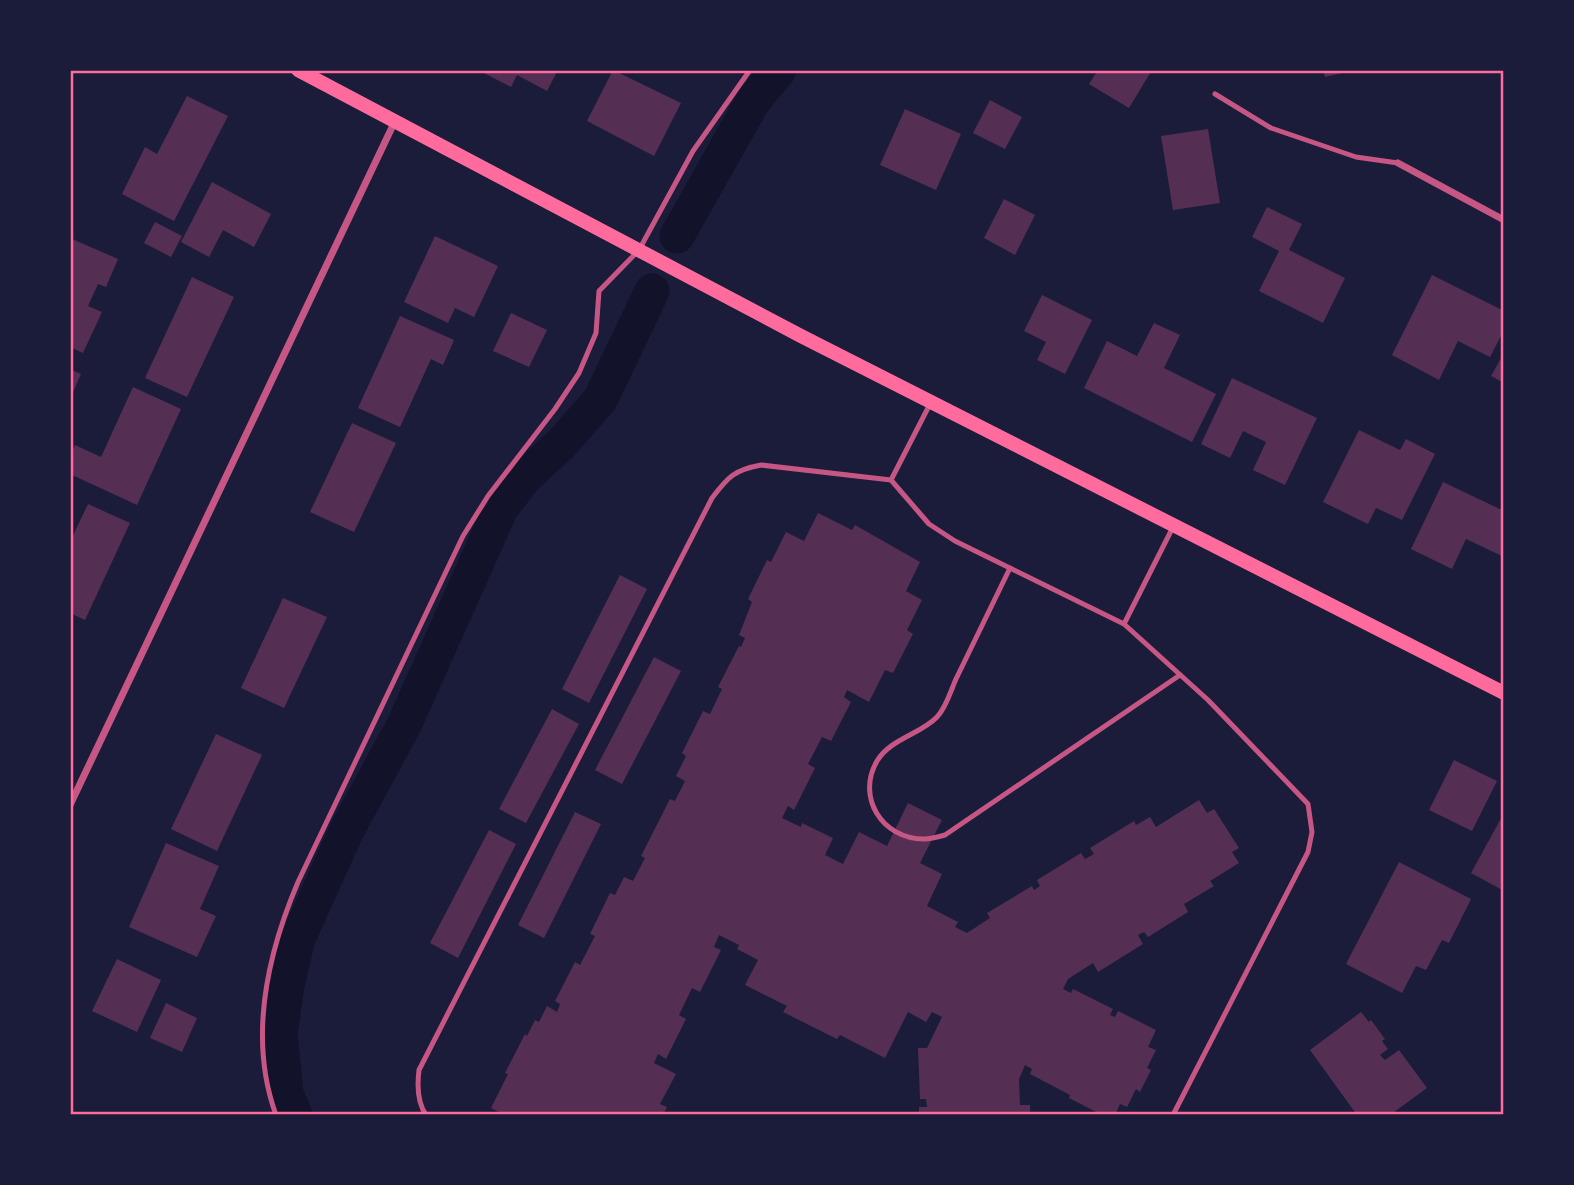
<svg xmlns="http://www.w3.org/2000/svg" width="1574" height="1185" viewBox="0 0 1574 1185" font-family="'Source Sans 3',sans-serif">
<rect width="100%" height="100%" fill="#1b1b3a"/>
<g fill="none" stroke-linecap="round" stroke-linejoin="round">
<g stroke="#12122b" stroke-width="35">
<path d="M 677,236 L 753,101 L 779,70"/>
<path d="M 295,1115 L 286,1094 L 280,1034 L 287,985 L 298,938 L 347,830 L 404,725 L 501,508 L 526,476 L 562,443 L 600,400 L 652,291"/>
</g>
</g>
<g fill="#542f53">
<path d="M 478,70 L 558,70 L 547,91 L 517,75 L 511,87 Z"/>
<path d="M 613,70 L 681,103 L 654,156 L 587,121 Z"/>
<path d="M 1098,70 L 1152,70 L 1129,108 L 1089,84 Z"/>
<path d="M 1323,70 L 1351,70 L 1351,71 L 1325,77 Z"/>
<path d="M 187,96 L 228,116 L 174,221 L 122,194 L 145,147 L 157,154 Z"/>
<path d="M 990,100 L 1022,117 L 1005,149 L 973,133 Z"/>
<path d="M 905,109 L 961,134 L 936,190 L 880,165 Z"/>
<path d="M 1208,129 L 1220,203 L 1173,210 L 1161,136 Z"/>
<path d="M 212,182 L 271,214 L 254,247 L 223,230 L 209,257 L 181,242 Z"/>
<path d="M 1004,199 L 1035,215 L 1015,255 L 984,238 Z"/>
<path d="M 1267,207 L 1302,224 L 1289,250 L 1345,278 L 1323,323 L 1259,291 L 1279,251 L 1252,237 Z"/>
<path d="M 155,222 L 182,236 L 171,257 L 144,243 Z"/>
<path d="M 435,236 L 498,266 L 474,317 L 455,308 L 448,323 L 404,302 Z"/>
<path d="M 70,238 L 118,259 L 106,287 L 98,284 L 88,306 L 102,312 L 83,353 L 70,347 Z"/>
<path d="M 1432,275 L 1504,311 L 1504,330 L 1490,357 L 1458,341 L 1439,380 L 1392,355 Z"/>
<path d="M 192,277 L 234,297 L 187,397 L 145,378 Z"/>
<path d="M 1042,295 L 1092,320 L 1065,374 L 1037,360 L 1046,342 L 1024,331 Z"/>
<path d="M 511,313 L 547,330 L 529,367 L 493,351 Z"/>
<path d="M 400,316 L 454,340 L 443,365 L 431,359 L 400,427 L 358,408 Z"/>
<path d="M 1154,323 L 1180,335 L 1164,368 L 1216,394 L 1192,442 L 1084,388 L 1107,341 L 1137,356 Z"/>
<path d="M 1504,353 L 1504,383 L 1491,376 Z"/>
<path d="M 70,369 L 81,374 L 70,399 Z"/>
<path d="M 1232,378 L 1317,418 L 1285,485 L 1253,470 L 1266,442 L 1243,431 L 1230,458 L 1201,444 Z"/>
<path d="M 133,387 L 181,409 L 137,505 L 70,474 L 70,456 L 75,445 L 101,457 Z"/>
<path d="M 352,423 L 396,443 L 354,532 L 310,512 Z"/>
<path d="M 1359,430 L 1400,450 L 1406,439 L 1435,454 L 1402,520 L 1376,508 L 1368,524 L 1323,502 Z"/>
<path d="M 1443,482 L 1504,511 L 1504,557 L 1466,539 L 1452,569 L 1411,549 Z"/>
<path d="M 88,504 L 130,523 L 85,620 L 70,613 L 70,542 Z"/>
<path d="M 818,513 L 852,530 L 855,525 L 920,562 L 906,591 L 922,600 L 907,630 L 913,634 L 893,673 L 885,670 L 869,702 L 847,690 L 844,697 L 851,702 L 831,741 L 822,737 L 808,764 L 815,768 L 794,810 L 788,806 L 782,818 L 801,827 L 802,823 L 833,838 L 825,855 L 843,864 L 859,832 L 887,846 L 908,803 L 942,820 L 920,863 L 942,874 L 927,906 L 958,922 L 955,927 L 967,933 L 990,918 L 987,913 L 1032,886 L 1034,890 L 1040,886 L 1037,880 L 1081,853 L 1085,859 L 1094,854 L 1090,848 L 1134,821 L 1136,825 L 1150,817 L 1156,827 L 1199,800 L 1207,813 L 1214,809 L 1239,848 L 1232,852 L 1239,863 L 1210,881 L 1214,886 L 1184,904 L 1188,912 L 1148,937 L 1144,932 L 1138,935 L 1143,944 L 1098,972 L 1093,963 L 1068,979 L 1063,989 L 1071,993 L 1073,989 L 1113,1009 L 1110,1015 L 1115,1017 L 1118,1011 L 1156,1030 L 1148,1047 L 1156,1050 L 1147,1068 L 1151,1070 L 1140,1092 L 1136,1089 L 1127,1107 L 1120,1104 L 1115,1115 L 1102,1115 L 1069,1098 L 1070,1095 L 1030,1074 L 1032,1069 L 1025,1065 L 1019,1079 L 1020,1105 L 1030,1105 L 1030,1115 L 919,1115 L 919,1107 L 927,1107 L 926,1099 L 920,1099 L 918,1048 L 927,1048 L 942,1017 L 932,1012 L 926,1022 L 908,1012 L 885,1058 L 840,1035 L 837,1039 L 783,1012 L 787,1006 L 745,985 L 758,960 L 737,949 L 739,945 L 719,935 L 714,947 L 721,950 L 700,992 L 692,988 L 679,1015 L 686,1019 L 666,1059 L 658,1054 L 654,1063 L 676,1074 L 660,1104 L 667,1107 L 663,1115 L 505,1115 L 491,1108 L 508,1074 L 505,1073 L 525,1034 L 527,1036 L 535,1020 L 539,1022 L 547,1006 L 557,1012 L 560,1004 L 555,1001 L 575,962 L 580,965 L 595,936 L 590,934 L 610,893 L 615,895 L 624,877 L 633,881 L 645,858 L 641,856 L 670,799 L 675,801 L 685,781 L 676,776 L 686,756 L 682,753 L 703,711 L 710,714 L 722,689 L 718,687 L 739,646 L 741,647 L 745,638 L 739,635 L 752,602 L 748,599 L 767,560 L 771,562 L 786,532 L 804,541 Z"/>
<path d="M 620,575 L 647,589 L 589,703 L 562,689 Z"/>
<path d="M 283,598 L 327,617 L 284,708 L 241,688 Z"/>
<path d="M 654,657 L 681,671 L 622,784 L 595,770 Z"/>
<path d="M 552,709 L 579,724 L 526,823 L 499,809 Z"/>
<path d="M 216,734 L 262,755 L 217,851 L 171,829 Z"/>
<path d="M 1454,760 L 1497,781 L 1472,831 L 1429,810 Z"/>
<path d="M 575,812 L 601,824 L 544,938 L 518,925 Z"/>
<path d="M 1504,813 L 1504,891 L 1471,873 Z"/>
<path d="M 489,830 L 516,844 L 458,958 L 430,943 Z"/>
<path d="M 166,843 L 219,866 L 200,909 L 216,916 L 197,957 L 129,927 Z"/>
<path d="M 1399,862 L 1471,899 L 1449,943 L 1442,940 L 1426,970 L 1416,966 L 1402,993 L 1346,964 Z"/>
<path d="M 117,959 L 161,980 L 137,1032 L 92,1011 Z"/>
<path d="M 166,1003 L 197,1018 L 182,1052 L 150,1038 Z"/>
<path d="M 1361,1012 L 1369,1022 L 1371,1020 L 1385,1039 L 1382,1041 L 1388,1049 L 1380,1055 L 1385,1060 L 1399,1050 L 1427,1088 L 1390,1115 L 1357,1115 L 1310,1050 Z"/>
</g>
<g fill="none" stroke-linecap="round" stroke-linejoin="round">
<g stroke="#c65784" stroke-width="5">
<path d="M 1215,94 L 1271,128 L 1356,157 L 1398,163"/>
<path d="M 891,480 L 930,404"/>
<path d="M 1010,568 C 992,605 974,642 956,679 C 951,690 946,708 937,717 C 921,734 890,739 877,761 C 856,797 882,839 924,839 C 930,839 938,837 945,835 L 1180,675"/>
<path d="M 1124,624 L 1173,527"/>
<path d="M 276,1115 C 248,1038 267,955 298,882 L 463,536 L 488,496 L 555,409 L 579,373 L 596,333 L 599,291 L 639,250 L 693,151 L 750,70"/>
<path d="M 426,1115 C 417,1102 417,1086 419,1070 L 712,498 C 728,477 734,470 761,465 L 891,480 L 929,524 L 955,541 L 1124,624 L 1208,700 L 1308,804 L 1312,832 L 1308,852 L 1173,1115"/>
</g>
<g stroke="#c65784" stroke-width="7">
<path d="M 1398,163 L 1504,220"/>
<path d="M 70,805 L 395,121"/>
</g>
<path stroke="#ff6b9d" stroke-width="14" d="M 298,70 L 801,336 L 1504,693"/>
</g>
<rect width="1574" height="1185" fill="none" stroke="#1b1b3a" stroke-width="144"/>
<rect x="72" y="72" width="1430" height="1041" fill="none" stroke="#ff6b9d" stroke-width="2.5"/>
</svg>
